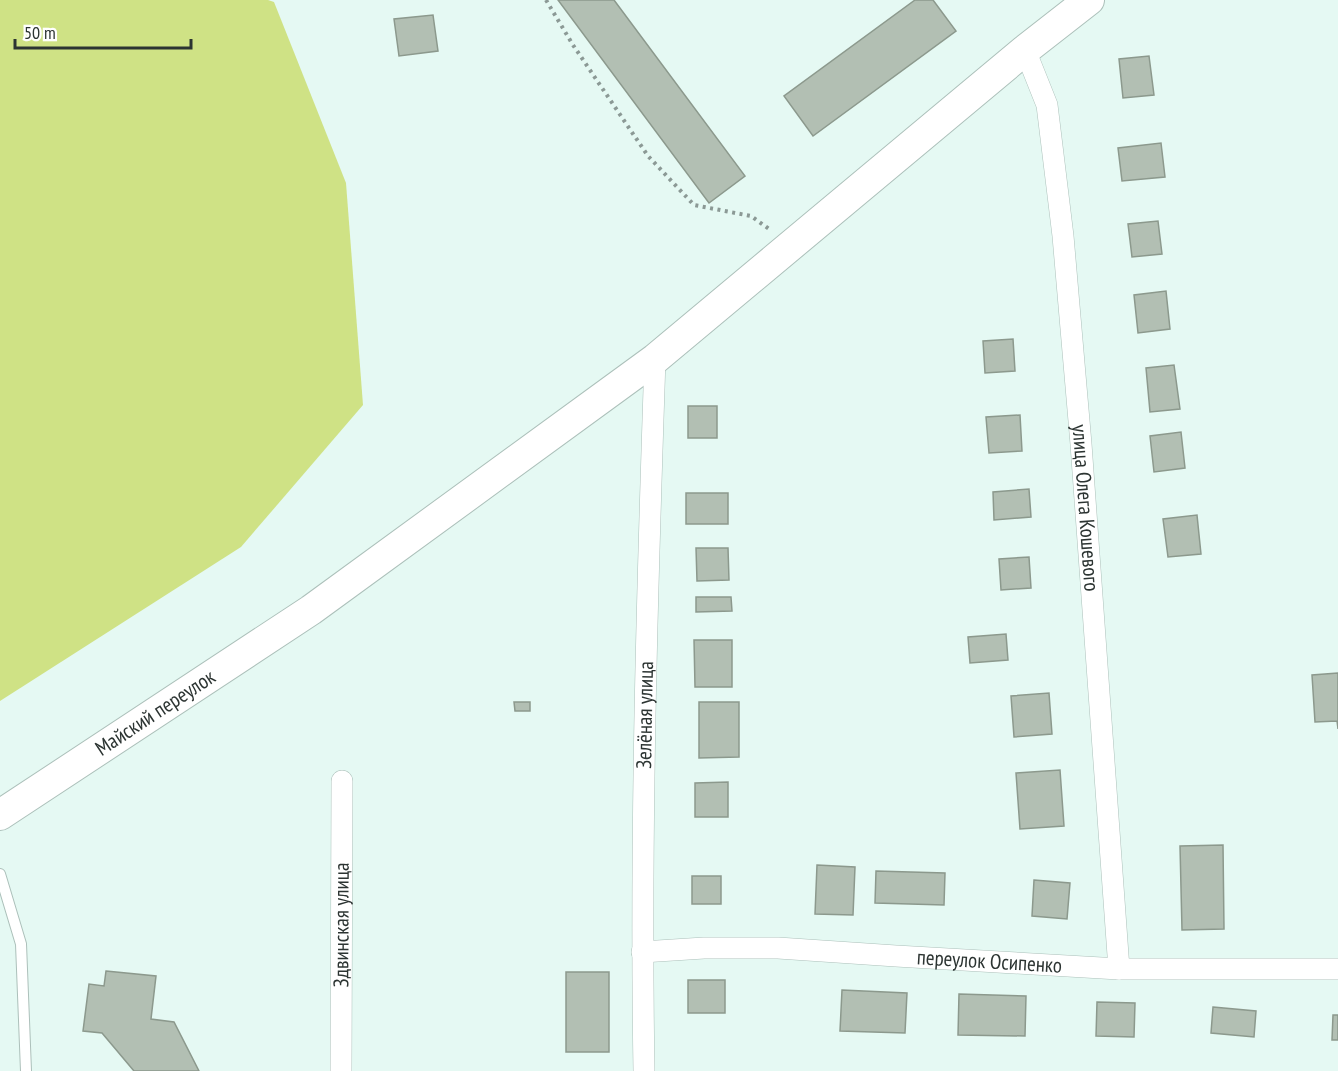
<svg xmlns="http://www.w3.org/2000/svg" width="1338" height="1071" viewBox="0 0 1338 1071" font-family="'PT Sans Narrow',sans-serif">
<rect width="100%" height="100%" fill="#e5f9f3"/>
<path fill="#cfe285" d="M 0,0 L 268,0 L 274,2 L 346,183 L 363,405 L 241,547 L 0,701 Z"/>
<g fill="#b2bfb3" stroke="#8c998d" stroke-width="1.5">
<path d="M 558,0 L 614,0 L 745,176 L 709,203 Z"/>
<path d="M 915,0 L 933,0 L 956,31 L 813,136 L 784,96 Z"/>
<path d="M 433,15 L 438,51 L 399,56 L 394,19 Z"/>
<path d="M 1149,56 L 1154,95 L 1123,98 L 1119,59 Z"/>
<path d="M 1161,143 L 1165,177 L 1122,181 L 1118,148 Z"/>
<path d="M 1158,221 L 1162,254 L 1132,257 L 1128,224 Z"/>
<path d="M 1166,291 L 1170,329 L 1138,333 L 1134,295 Z"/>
<path d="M 1013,339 L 1015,371 L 985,373 L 983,341 Z"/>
<path d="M 1174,365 L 1180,409 L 1150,412 L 1146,368 Z"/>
<rect x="688" y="406" width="29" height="32"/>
<path d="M 1020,415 L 1022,451 L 989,453 L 986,417 Z"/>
<path d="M 1181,432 L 1185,468 L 1154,472 L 1150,436 Z"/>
<path d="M 1029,489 L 1031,517 L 994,520 L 993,492 Z"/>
<rect x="686" y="493" width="42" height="31"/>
<path d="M 1197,515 L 1201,554 L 1168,557 L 1163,519 Z"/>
<path d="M 696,548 L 728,548 L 729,580 L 697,581 Z"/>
<path d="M 1029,557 L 1031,588 L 1001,590 L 999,559 Z"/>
<path d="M 696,597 L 731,597 L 732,611 L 696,612 Z"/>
<path d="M 1006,634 L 1008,660 L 970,663 L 968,637 Z"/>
<path d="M 694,640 L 732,640 L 732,687 L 695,687 Z"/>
<path d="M 1338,673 L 1338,729 L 1337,721 L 1315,722 L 1312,675 Z"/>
<path d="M 1049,693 L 1052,734 L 1014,737 L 1011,696 Z"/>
<path d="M 514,702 L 530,702 L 530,711 L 515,711 Z"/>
<path d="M 699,702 L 739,702 L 739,757 L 699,758 Z"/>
<path d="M 1060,770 L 1064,826 L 1020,829 L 1016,773 Z"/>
<path d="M 728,782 L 728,817 L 695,817 L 695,783 Z"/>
<path d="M 1223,845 L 1224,929 L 1182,930 L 1180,846 Z"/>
<path d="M 817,865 L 855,867 L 853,915 L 815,914 Z"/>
<path d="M 876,871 L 945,873 L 944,905 L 875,903 Z"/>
<rect x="692" y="876" width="29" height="28"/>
<path d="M 1034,880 L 1070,883 L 1067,919 L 1032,916 Z"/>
<path d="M 106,971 L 156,976 L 151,1019 L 174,1022 L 199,1071 L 134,1071 L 102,1033 L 83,1031 L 89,984 L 104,986 Z"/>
<rect x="566" y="972" width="43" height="80"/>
<rect x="688" y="980" width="37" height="33"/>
<path d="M 842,990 L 907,993 L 905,1033 L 840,1031 Z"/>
<path d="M 959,994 L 1026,996 L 1025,1036 L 958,1035 Z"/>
<path d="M 1097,1002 L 1135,1003 L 1134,1037 L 1096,1036 Z"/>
<path d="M 1213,1007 L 1256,1011 L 1254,1037 L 1211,1033 Z"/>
<path d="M 1333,1015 L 1338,1015 L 1338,1040 L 1332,1040 Z"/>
</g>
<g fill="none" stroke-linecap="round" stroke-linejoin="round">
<defs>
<path id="lane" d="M 0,874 L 21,944 L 26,1071"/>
<g id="street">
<path id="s1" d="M 1025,50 L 1047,105 L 1063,236 L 1081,444 L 1119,969"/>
<path id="s2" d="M 642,952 L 704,948 L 778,948 L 896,956 L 1119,969 L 1338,969"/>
<path id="s3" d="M 341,1071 L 342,781"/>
<path id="s4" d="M 644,1071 C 640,834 647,597 655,359"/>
</g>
<g id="secondary">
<path id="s5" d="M 0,815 L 311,610 L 655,359 L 1025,50 L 1089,0"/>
</g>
</defs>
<use href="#lane" stroke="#acc0ba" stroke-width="12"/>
<use href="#street" stroke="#acc0ba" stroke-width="22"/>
<use href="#secondary" stroke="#acc0ba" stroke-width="32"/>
<path stroke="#8b9995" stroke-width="4" stroke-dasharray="3 4.5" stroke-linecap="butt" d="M 546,0 L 573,45 L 648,156 L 694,205 L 751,216 L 769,229"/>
<use href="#lane" stroke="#fff" stroke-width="10"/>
<use href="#street" stroke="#fff" stroke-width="21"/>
<use href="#secondary" stroke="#fff" stroke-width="30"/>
</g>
<g text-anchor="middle" stroke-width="4.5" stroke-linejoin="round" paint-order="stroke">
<g font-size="21" fill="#2c3432" stroke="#fff">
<text dy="7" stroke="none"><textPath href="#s1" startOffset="464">улица Олега Кошевого</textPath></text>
<text dy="7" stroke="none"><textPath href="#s5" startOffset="186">Майский переулок</textPath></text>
<text dy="7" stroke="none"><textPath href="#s4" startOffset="356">Зелёная улица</textPath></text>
<text dy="7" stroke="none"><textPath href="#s3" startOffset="146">Здвинская улица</textPath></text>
<text dy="7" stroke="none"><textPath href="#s2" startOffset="348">переулок Осипенко</textPath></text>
</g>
</g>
<path d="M15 39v9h176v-9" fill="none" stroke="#2c3432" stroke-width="3"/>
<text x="24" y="39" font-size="18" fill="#2c3432" stroke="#ffffff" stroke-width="4.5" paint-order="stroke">50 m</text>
</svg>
